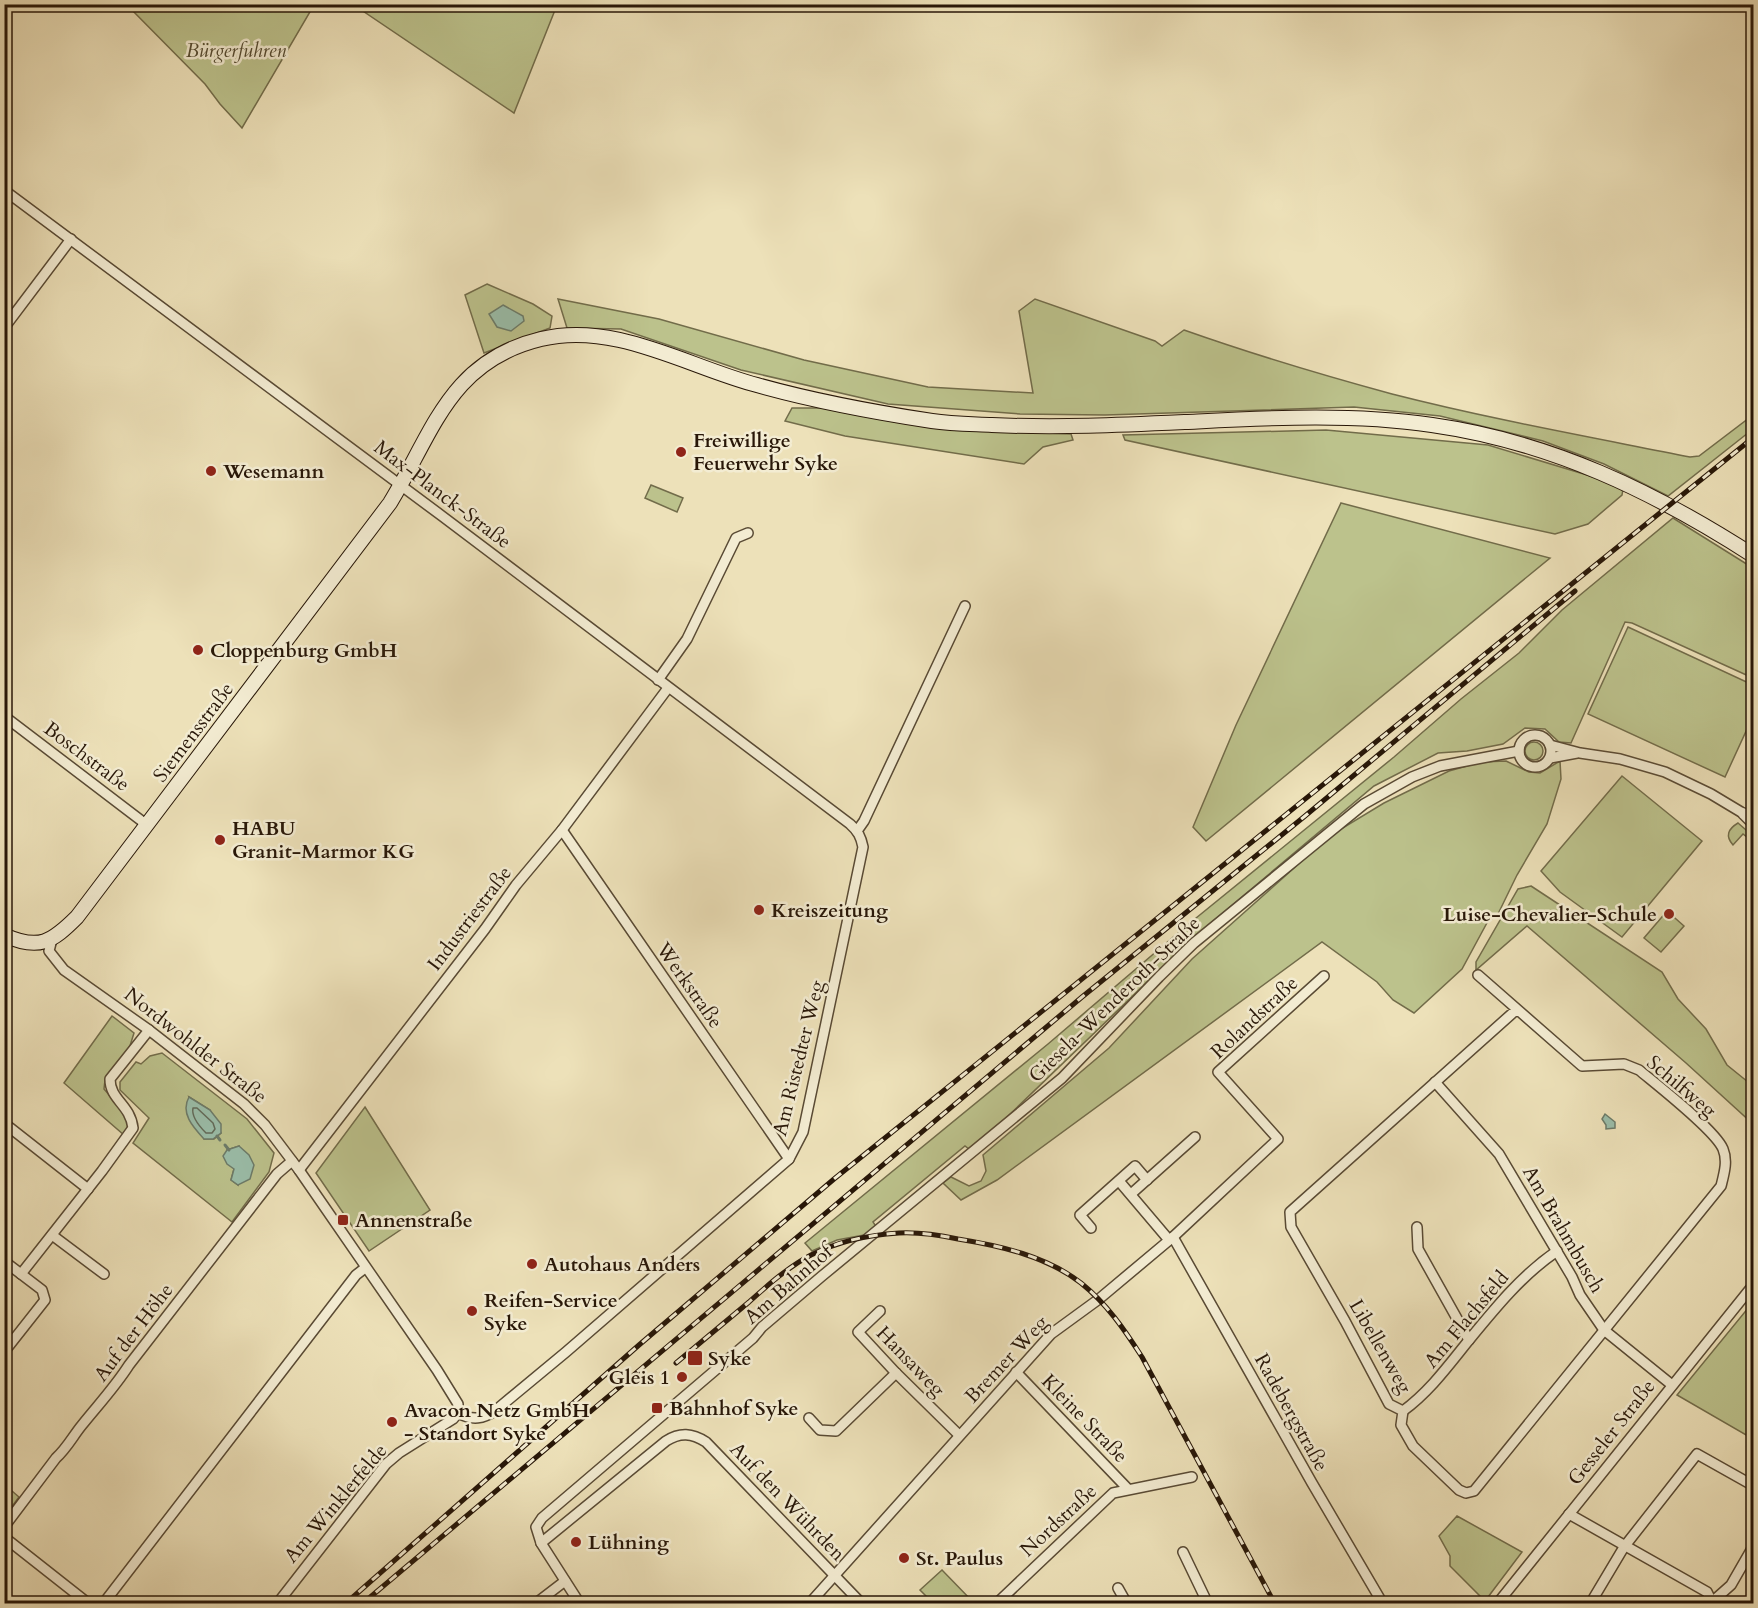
<svg xmlns="http://www.w3.org/2000/svg" width="1758" height="1608" viewBox="0 0 1758 1608" font-family="Cardo,serif">
<rect width="100%" height="100%" fill="#ede1b9"/>
<filter id="stains"><feTurbulence type="fractalNoise" baseFrequency=".00333" numOctaves="4"/><feColorMatrix values="0 0 0 0 .2 0 0 0 0 .09 0 0 0 0 .02 0 0 0 .5 -.17"/></filter>
<radialGradient id="worn" r=".72"><stop offset=".6" stop-color="#630" stop-opacity="0"/><stop offset="1" stop-color="#630" stop-opacity=".3"/></radialGradient>
<g fill="#bcc28c" stroke="#726c4a" stroke-width="1.5" fill-rule="evenodd">
<path d="M 127,5 L 314,5 L 242,128 L 220,104 L 205,84 Z"/>
<path d="M 354,5 L 557,5 L 514,113 Z"/>
<path d="M 487,284 L 533,304 L 552,316 L 550,328 L 484,353 L 465,295 Z"/>
<path d="M 558,299 L 659,319 L 804,360 L 928,387 L 1033,393 L 1019,311 L 1035,299 L 1155,341 L 1162,346 L 1184,330 C 1252,354 1322,375 1392,394 C 1490,419 1590,437 1690,457 L 1699,456 L 1753,415 L 1753,429 L 1668,496 L 1604,464 L 1543,441 L 1440,416 L 1354,407 L 1105,415 L 1020,414 L 888,404 L 741,370 L 621,329 L 567,328 Z"/>
<path d="M 792,408 L 824,408 L 943,429 L 1071,434 L 1073,440 L 1043,447 L 1024,464 L 845,436 L 785,421 Z"/>
<path d="M 1326,430 L 1488,445 L 1597,478 L 1623,489 L 1622,495 L 1588,524 L 1555,534 L 1125,440 L 1123,435 Z"/>
<path d="M 651,485 L 683,498 L 677,512 L 645,498 Z"/>
<path d="M 1341,503 L 1550,558 L 1206,841 L 1193,827 L 1236,725 Z"/>
<path d="M 1673,518 L 1753,568 L 1753,678 L 1632,623 L 1625,622 L 1571,743 L 1559,742 L 1545,729 L 1525,728 L 1503,744 L 1467,751 L 1438,753 L 1374,786 L 1193,938 L 1005,1119 L 969,1149 L 965,1146 L 873,1222 L 877,1228 L 875,1233 L 837,1240 L 812,1251 L 805,1243 L 1048,1044 L 1185,927 L 1394,757 L 1461,699 L 1519,653 L 1562,610 Z"/>
<path d="M 1628,627 L 1753,685 L 1753,716 L 1725,777 L 1588,714 Z"/>
<circle cx="1534" cy="751" r="9"/>
<path d="M 1506,761 L 1529,772 L 1540,773 L 1560,761 L 1561,779 L 1547,824 L 1517,875 L 1497,916 L 1488,921 L 1462,969 L 1414,1013 L 1393,1000 L 1377,982 L 1322,942 L 997,1180 L 961,1200 L 943,1183 L 951,1177 L 969,1186 L 981,1181 L 986,1171 L 983,1155 L 1109,1048 L 1192,959 L 1331,835 L 1384,803 L 1449,771 L 1481,762 Z"/>
<path d="M 1622,776 L 1702,841 L 1622,937 L 1560,892 L 1541,871 Z"/>
<path d="M 1738,823 L 1753,836 L 1753,842 L 1743,834 L 1733,845 C 1725,836 1728,829 1738,823 Z"/>
<path d="M 1531,886 L 1662,972 L 1678,999 L 1706,1029 L 1727,1065 L 1753,1086 L 1753,1124 L 1686,1063 L 1527,926 L 1476,970 L 1476,962 L 1518,889 Z"/>
<path d="M 1667,911 L 1684,926 L 1661,952 L 1644,938 Z"/>
<path d="M 112,1016 L 134,1033 L 129,1049 L 105,1080 L 104,1089 L 123,1111 L 129,1123 L 124,1135 L 64,1083 Z"/>
<path d="M 162,1053 L 247,1119 L 274,1153 L 269,1172 L 232,1222 L 133,1143 L 149,1118 L 120,1090 L 120,1082 L 136,1062 L 141,1064 L 150,1056 ZM 189,1097 L 210,1110 L 221,1133 L 214,1139 L 204,1139 ZM 239,1146 L 238,1185 L 231,1180 L 234,1169 L 227,1150 Z"/>
<path d="M 365,1107 L 430,1210 L 369,1251 L 316,1173 Z"/>
<path d="M 1753,1302 L 1753,1439 L 1677,1395 Z"/>
<path d="M 5,1485 L 19,1497 L 5,1516 L 4,1516 Z"/>
<path d="M 1457,1516 L 1522,1552 L 1485,1601 L 1450,1566 L 1450,1556 L 1439,1536 Z"/>
<path d="M 942,1570 L 974,1603 L 933,1603 L 920,1590 Z"/>
</g>
<g fill="#9abeaa" stroke="#6c7b69" stroke-width="1.5">
<path d="M 503,305 L 523,316 L 524,321 L 511,331 L 497,327 L 489,314 Z"/>
<path d="M 189,1097 L 210,1110 L 221,1124 L 221,1133 L 213,1139 L 204,1139 C 193,1127 180,1113 189,1097 Z"/>
<path d="M 1605,1114 L 1615,1122 L 1615,1128 L 1606,1129 L 1606,1125 L 1602,1119 Z"/>
<path d="M 239,1146 L 249,1155 L 254,1165 L 250,1179 L 238,1185 L 231,1180 L 234,1169 L 227,1164 L 223,1156 L 227,1150 Z"/>
</g>
<g fill="none" stroke-linecap="round" stroke-linejoin="round">
<path stroke="#616a59" stroke-width="1.5" d="M 193,1108 L 197,1108 L 213,1123 L 215,1129 L 212,1133 L 206,1133 C 200,1127 191,1117 193,1108 Z"/>
<g stroke="#6c7b69" stroke-width="3">
<path d="M 217,1136 L 220,1140"/>
<path d="M 225,1145 L 229,1150"/>
</g>
<defs>
<g id="street">
<path d="M 4,190 L 442,516 L 850,824 C 858,831 861,837 863,847 L 803,1132 L 789,1159 L 566,1352 L 496,1410 C 483,1419 473,1421 458,1413"/>
<path d="M 4,328 L 71,239"/>
<path d="M 658,680 L 687,639 L 736,538 L 748,533"/>
<path d="M 4,716 L 147,825"/>
<circle cx="1535" cy="751" r="16"/>
<path d="M 1550,745 L 1580,753 L 1620,759 L 1665,772 L 1711,794 L 1741,812 L 1754,817"/>
<path d="M 1550,758 L 1577,753"/>
<path d="M 1743,814 L 1754,825"/>
<path d="M 562,830 L 789,1159"/>
<path d="M 857,831 L 864,821 L 965,606"/>
<path d="M 52,939 L 49,951 L 64,970 L 149,1030 L 244,1104 L 265,1125 L 299,1170 L 437,1370 L 458,1404 L 458,1413"/>
<path d="M 1478,975 L 1582,1066 L 1624,1064 L 1639,1070 C 1657,1085 1715,1130 1723,1149 C 1728,1161 1724,1174 1721,1186 L 1474,1491 L 1466,1493 L 1459,1490 L 1413,1446 L 1401,1425 L 1403,1411 L 1389,1404 L 1345,1321 L 1291,1227 L 1290,1212 L 1516,1010"/>
<path d="M 1435,1082 L 1499,1154 L 1572,1277 L 1580,1295 L 1604,1330 L 1672,1385"/>
<path d="M 4,1123 L 88,1189"/>
<path d="M 299,1170 L 485,929 L 516,885 L 562,830 L 668,688"/>
<path d="M 1119,1181 L 1169,1240"/>
<path d="M 1131,1194 L 1195,1137"/>
<path d="M 1417,1227 L 1418,1249 L 1469,1340"/>
<path d="M 1091,1228 L 1080,1215 L 1135,1166 L 1147,1180"/>
<path d="M 52,1235 L 104,1274"/>
<path d="M 1173,1237 L 1312,1483 L 1383,1604"/>
<path d="M 4,1261 L 42,1290 L 45,1300 L 4,1352"/>
<path d="M 21,1274 L 102,1171 L 133,1128 C 130,1104 110,1100 110,1079 L 149,1030"/>
<path d="M 880,1311 L 858,1332 L 896,1373 L 959,1435"/>
<path d="M 1016,1372 L 1128,1489"/>
<path d="M 1403,1411 C 1430,1391 1448,1366 1469,1340 C 1496,1307 1522,1275 1557,1251"/>
<path d="M 809,1418 L 820,1430 L 836,1431 L 896,1373"/>
<path d="M 1569,1514 L 1707,1592 L 1713,1604"/>
<path d="M 4,1527 L 56,1458 C 67,1448 73,1436 82,1425 C 98,1405 115,1387 129,1365 L 277,1174 L 292,1161"/>
<path d="M 4,1537 L 89,1604"/>
<path d="M 541,1543 L 666,1441 C 680,1432 692,1433 706,1442 L 862,1604"/>
<path d="M 1183,1552 L 1208,1604"/>
<path d="M 1118,1588 L 1127,1604"/>
<path d="M 1713,1601 L 1731,1585 L 1754,1545"/>
<path d="M 103,1604 L 356,1275 L 365,1268"/>
<path d="M 277,1604 L 386,1464 L 399,1453 L 453,1419 L 458,1413"/>
<path d="M 535,1604 L 565,1581"/>
<path d="M 580,1604 L 541,1543 L 536,1527 L 542,1518 L 753,1338 L 762,1327 L 822,1276 L 1062,1078 L 1159,977 L 1194,943 L 1364,804 L 1412,777 L 1440,766 L 1519,751"/>
<path d="M 809,1604 L 1051,1334 L 1099,1299 L 1173,1237 L 1278,1139 L 1218,1072 L 1324,976"/>
<path d="M 996,1604 L 1113,1493 L 1192,1477"/>
<path d="M 1497,1604 L 1754,1284"/>
<path d="M 1590,1604 L 1624,1547 L 1697,1454 L 1754,1486"/>
</g>
<path id="secondary" d="M 4,935 C 39,951 52,942 77,917 L 390,503 C 433,433 449,361 541,339 C 615,321 688,367 757,385 C 814,401 873,412 932,421 C 952,424 972,424 992,425 C 1057,428 1121,425 1186,422 C 1267,418 1351,413 1432,425 C 1551,442 1653,491 1754,556"/>
</defs>
<use href="#street" stroke="#594a34" stroke-width="12"/>
<use href="#secondary" stroke="#281708" stroke-width="16"/>
<use href="#street" stroke="#f3ecd2" stroke-width="9"/>
<use href="#secondary" stroke="#f3ecd2" stroke-width="14"/>
<defs>
<g id="rail">
<path d="M 676,1363 C 700,1343 725,1322 749,1302 C 768,1285 788,1267 811,1255 C 839,1241 868,1235 899,1233 C 918,1232 939,1235 958,1239 C 1001,1246 1046,1256 1081,1283 C 1107,1304 1124,1329 1142,1357 L 1275,1604"/>
<path d="M 345,1604 L 639,1345 L 834,1179 L 1754,437"/>
<path d="M 362,1604 L 1082,997 L 1305,816 L 1575,591"/>
</g>
</defs>
<use href="#rail" stroke="#281708" stroke-width="5"/>
<use href="#rail" stroke="#f3ecd2" stroke-width="3" stroke-dasharray="9" stroke-linecap="butt"/>
</g>
<g fill="#8f2418" stroke="#f3ecd2" stroke-width="2">
<circle cx="681" cy="452" r="6"/>
<circle cx="211" cy="471" r="6"/>
<circle cx="198" cy="650" r="6"/>
<circle cx="220" cy="840" r="6"/>
<circle cx="759" cy="910" r="6"/>
<circle cx="1669" cy="914" r="6"/>
<rect x="337" y="1214" width="12" height="12" rx="3"/>
<circle cx="532" cy="1264" r="6"/>
<circle cx="472" cy="1311" r="6"/>
<rect x="687" y="1350" width="16" height="16" rx="3"/>
<circle cx="682" cy="1377" r="6"/>
<rect x="651" y="1402" width="12" height="12" rx="3"/>
<circle cx="392" cy="1422" r="6"/>
<circle cx="576" cy="1542" r="6"/>
<circle cx="904" cy="1558" r="6"/>
</g>
<g text-anchor="middle" stroke-width="5" stroke-linejoin="round" paint-order="stroke">
<g font-size="20" font-style="italic" fill="#544a30" stroke="#f3ecd2">
<text x="236" y="57">Bürgerfuhren</text>
</g>
<g font-size="20" font-weight="bold" fill="#281708" stroke="#f3ecd2" text-anchor="start">
<text x="693" y="447">Freiwillige<tspan x="693" dy="23">Feuerwehr Syke</tspan></text>
<text x="223" y="478">Wesemann</text>
<text x="210" y="657">Cloppenburg GmbH</text>
<text x="232" y="835">HABU<tspan x="232" dy="23">Granit-Marmor KG</tspan></text>
<text x="771" y="917">Kreiszeitung</text>
<text x="1657" y="921" text-anchor="end">Luise-Chevalier-Schule</text>
<text x="355" y="1227">Annenstraße</text>
<text x="544" y="1271">Autohaus Anders</text>
<text x="484" y="1307">Reifen-Service<tspan x="484" dy="23">Syke</tspan></text>
<text x="708" y="1365">Syke</text>
<text x="670" y="1384" text-anchor="end">Gleis 1</text>
<text x="669" y="1415">Bahnhof Syke</text>
<text x="404" y="1417">Avacon Netz GmbH<tspan x="404" dy="23">- Standort Syke</tspan></text>
<text x="588" y="1549">Lühning</text>
<text x="916" y="1565">St. Paulus</text>
</g>
<g font-size="20" fill="#281708" stroke="#f3ecd2">
<text transform="translate(443 494) rotate(37)" y="7">Max-Planck-Straße</text>
<text transform="translate(193 732) rotate(-53)" y="7">Siemensstraße</text>
<text transform="translate(87 756) rotate(37)" y="7">Boschstraße</text>
<text transform="translate(469 918) rotate(-53)" y="7">Industriestraße</text>
<text transform="translate(690 985) rotate(55)" y="7">Werkstraße</text>
<text transform="translate(1114 999) rotate(-44)" y="7">Giesela-Wenderoth-Straße</text>
<text transform="translate(1254 1017) rotate(-43)" y="7">Rolandstraße</text>
<text transform="translate(196 1045) rotate(38)" y="7">Nordwohlder Straße</text>
<text transform="translate(798 1058) rotate(-76)" y="7">Am Ristedter Weg</text>
<text transform="translate(1682 1086) rotate(40)" y="7">Schilfweg</text>
<text transform="translate(1564 1229) rotate(60)" y="7">Am Brahmbusch</text>
<text transform="translate(788 1284) rotate(-41)" y="7">Am Bahnhof</text>
<text transform="translate(1466 1319) rotate(-50)" y="7">Am Flachsfeld</text>
<text transform="translate(133 1332) rotate(-53)" y="7">Auf der Höhe</text>
<text transform="translate(1381 1346) rotate(60)" y="7">Libellenweg</text>
<text transform="translate(1006 1359) rotate(-47)" y="7">Bremer Weg</text>
<text transform="translate(911 1361) rotate(46)" y="7">Hansaweg</text>
<text transform="translate(1292 1412) rotate(61)" y="7">Radebergstraße</text>
<text transform="translate(1085 1418) rotate(46)" y="7">Kleine Straße</text>
<text transform="translate(1611 1432) rotate(-52)" y="7">Gesseler Straße</text>
<text transform="translate(788 1501) rotate(46)" y="7">Auf den Wührden</text>
<text transform="translate(335 1503) rotate(-50)" y="7">Am Winklerfelde</text>
<text transform="translate(1058 1520) rotate(-43)" y="7">Nordstraße</text>
</g>
</g>
<rect width="1758" height="1608" fill="none" stroke="#ede1b9" stroke-width="24"/>
<rect x="6" y="6" width="1746" height="1596" fill="none" stroke="#281708" stroke-width="3"/>
<rect x="12" y="12" width="1734" height="1584" fill="none" stroke="#281708" stroke-width="1.5"/>
<rect width="100%" height="100%" filter="url(#stains)"/>
<rect width="100%" height="100%" fill="url(#worn)"/>
</svg>
